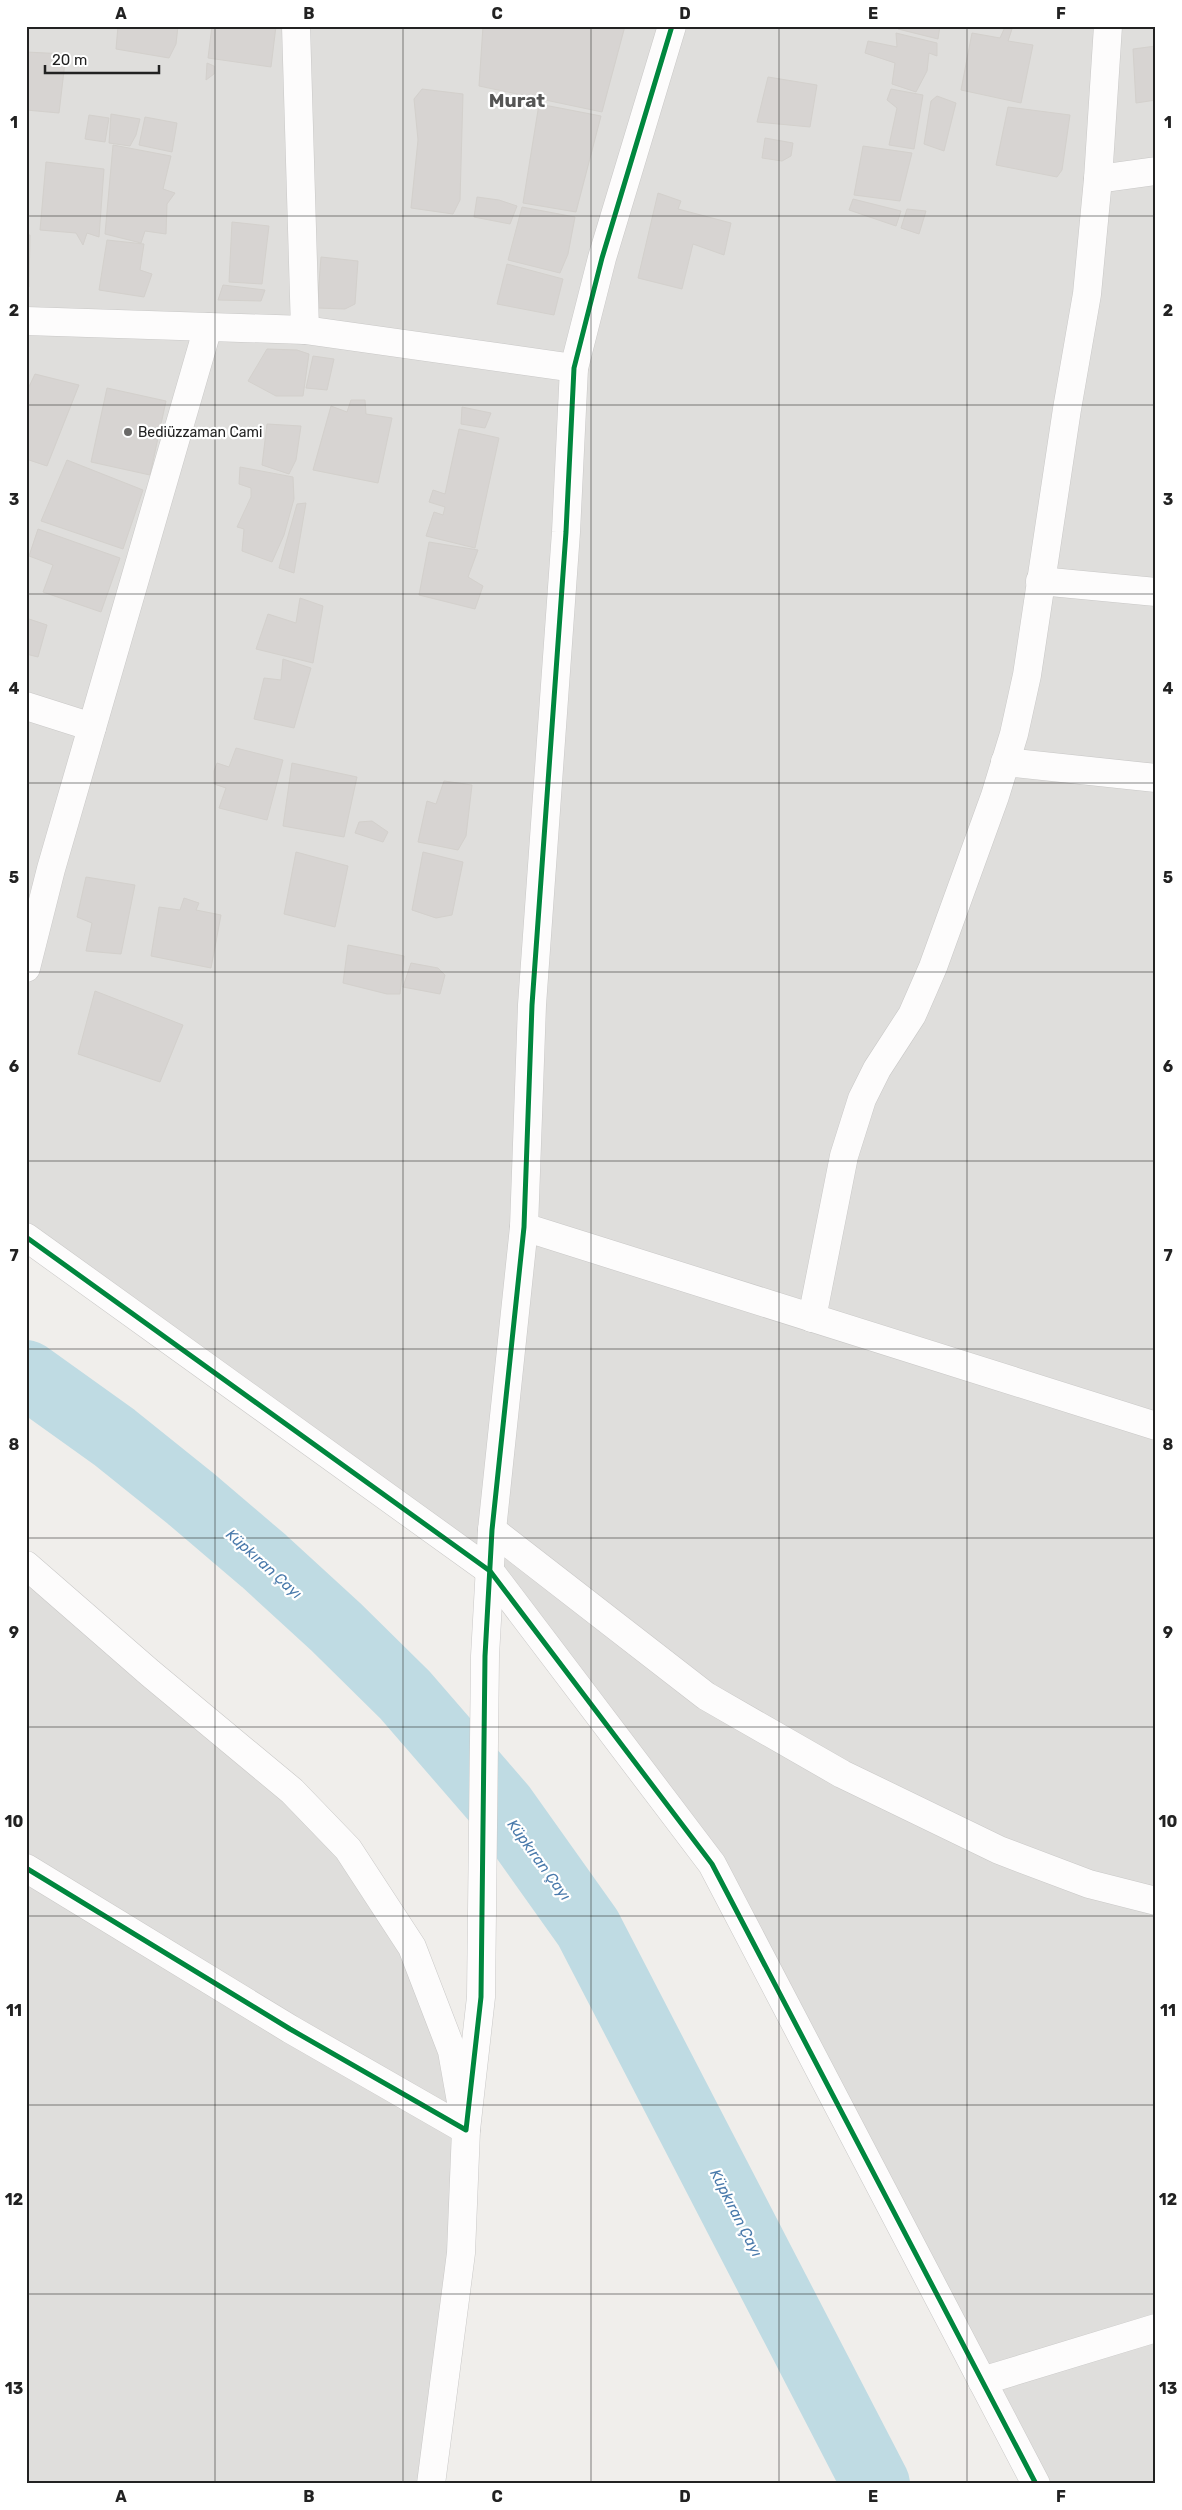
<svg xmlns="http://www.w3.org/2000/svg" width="1182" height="2510" viewBox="0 0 1182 2510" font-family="Rubik,sans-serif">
<rect width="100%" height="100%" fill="#f0eeeb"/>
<g fill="#dfdedc">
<path d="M 26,26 L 1156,26 L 1156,2484 L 1036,2484 L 712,1864 L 490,1571 L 26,1237 Z"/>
<path d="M 26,1565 L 292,1791 L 412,1947 L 466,2130 L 427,2484 L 26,2484 Z"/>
</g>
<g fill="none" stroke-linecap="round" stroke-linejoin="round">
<path stroke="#bfdbe3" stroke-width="68" d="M 26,1374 L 114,1437 L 190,1498 L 264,1561 L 336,1627 L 405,1695 L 502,1807 L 588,1928 L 876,2484"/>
</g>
<g fill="#d7d4d2" stroke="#d3d0cc">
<path d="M 118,26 L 178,26 L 176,44 L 169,58 L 116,49 Z"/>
<path d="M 212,26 L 276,26 L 271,67 L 208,58 Z"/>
<path d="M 483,26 L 625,26 L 602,112 L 479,86 Z"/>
<path d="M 898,26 L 940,26 L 938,39 L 898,29 Z"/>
<path d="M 1005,27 L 1012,29 L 1008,41 L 1033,45 L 1021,103 L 961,90 L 972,33 L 1000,38 Z"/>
<path d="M 896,33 L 937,43 L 937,56 L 929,53 L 927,71 L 916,92 L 892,84 L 895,63 L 865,53 L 868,41 L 897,47 Z"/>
<path d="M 1156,46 L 1156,100 L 1136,103 L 1133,49 Z"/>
<path d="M 26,52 L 66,54 L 59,113 L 26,110 Z"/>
<path d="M 207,63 L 214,66 L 214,74 L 206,80 Z"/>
<path d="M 768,77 L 817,85 L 810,127 L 757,122 Z"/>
<path d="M 422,89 L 463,94 L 460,200 L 453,214 L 411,208 L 418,140 L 414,99 Z"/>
<path d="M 891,89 L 923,95 L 914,149 L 889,145 L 897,108 L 887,100 Z"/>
<path d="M 937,96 L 956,103 L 944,151 L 924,144 L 931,101 Z"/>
<path d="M 539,104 L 601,116 L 576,212 L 523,203 Z"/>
<path d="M 1008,107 L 1070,115 L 1062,170 L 1057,177 L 996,165 Z"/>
<path d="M 111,114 L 140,119 L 136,135 L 130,146 L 109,143 Z"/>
<path d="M 89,115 L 109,118 L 105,142 L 85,139 Z"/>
<path d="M 145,117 L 177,123 L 172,152 L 139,145 Z"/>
<path d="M 765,138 L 793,143 L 791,156 L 782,161 L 762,158 Z"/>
<path d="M 113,145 L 171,156 L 163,189 L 175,193 L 167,204 L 166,234 L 145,231 L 141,243 L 105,234 Z"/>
<path d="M 863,146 L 912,153 L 900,201 L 854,195 Z"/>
<path d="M 46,162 L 104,169 L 99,237 L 87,233 L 83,245 L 76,233 L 40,230 Z"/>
<path d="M 658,193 L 681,201 L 678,209 L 731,223 L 724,255 L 693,244 L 682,289 L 638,278 Z"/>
<path d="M 477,197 L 499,200 L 517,206 L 510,224 L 474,217 Z"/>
<path d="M 853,199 L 901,211 L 896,226 L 849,210 Z"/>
<path d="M 522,207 L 575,217 L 568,254 L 560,273 L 508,260 Z"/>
<path d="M 907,209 L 926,211 L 919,234 L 901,228 Z"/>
<path d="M 232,222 L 269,226 L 262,284 L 229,282 Z"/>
<path d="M 26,235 L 30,235 L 29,287 L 26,287 Z"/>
<path d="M 107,240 L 144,244 L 140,270 L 152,274 L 144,297 L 99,290 Z"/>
<path d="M 321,257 L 358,261 L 355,304 L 345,309 L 317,308 Z"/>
<path d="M 507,264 L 563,279 L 554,315 L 497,304 Z"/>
<path d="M 223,285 L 265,290 L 261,301 L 218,300 Z"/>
<path d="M 267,349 L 297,350 L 309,354 L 303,396 L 276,396 L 248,381 Z"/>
<path d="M 313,356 L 334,359 L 327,390 L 306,388 Z"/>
<path d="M 35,374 L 79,385 L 47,466 L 26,459 L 26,393 Z"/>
<path d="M 107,388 L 166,401 L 150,475 L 91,462 Z"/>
<path d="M 351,400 L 365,400 L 366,414 L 392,418 L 378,483 L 313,470 L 331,406 L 347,412 Z"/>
<path d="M 462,407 L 491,413 L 485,428 L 461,424 Z"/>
<path d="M 267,424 L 301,426 L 296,460 L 289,474 L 262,465 Z"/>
<path d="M 459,429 L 499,438 L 475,548 L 426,536 L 434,512 L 443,515 L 445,507 L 429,502 L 433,490 L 445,494 Z"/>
<path d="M 67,460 L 143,490 L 123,549 L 41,521 Z"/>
<path d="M 240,467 L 293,477 L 294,499 L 284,535 L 272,562 L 242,551 L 244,529 L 237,527 L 251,497 L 251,488 L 239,484 Z"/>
<path d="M 306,503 L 294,573 L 279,568 L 297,504 Z"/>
<path d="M 38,529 L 120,558 L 101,612 L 43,592 L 53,565 L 29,556 Z"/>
<path d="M 429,542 L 478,550 L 468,577 L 483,586 L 475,609 L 419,595 Z"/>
<path d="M 300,598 L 323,606 L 313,663 L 256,649 L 268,614 L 296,623 Z"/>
<path d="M 26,618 L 47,625 L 38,657 L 26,654 Z"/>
<path d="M 283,659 L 311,668 L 294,728 L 254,719 L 264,678 L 281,680 Z"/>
<path d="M 236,748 L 283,760 L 267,820 L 219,808 L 226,788 L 214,784 L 214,771 L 217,763 L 229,767 Z"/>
<path d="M 292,763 L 357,777 L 344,837 L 283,826 Z"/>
<path d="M 444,781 L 472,785 L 466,836 L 458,850 L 418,842 L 427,801 L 436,804 Z"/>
<path d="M 372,821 L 388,832 L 383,842 L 355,833 L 359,822 Z"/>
<path d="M 296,852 L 348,866 L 335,927 L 284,914 Z"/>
<path d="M 423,852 L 463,862 L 452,915 L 436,918 L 412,910 Z"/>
<path d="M 86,877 L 135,885 L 121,954 L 86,951 L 92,923 L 77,917 Z"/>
<path d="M 184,898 L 199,903 L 196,910 L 221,915 L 211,968 L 151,956 L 159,907 L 180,910 Z"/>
<path d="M 348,945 L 404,956 L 400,994 L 387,994 L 343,983 Z"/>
<path d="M 411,963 L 438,968 L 445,975 L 440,994 L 403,987 Z"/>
<path d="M 95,991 L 183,1025 L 160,1082 L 78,1054 Z"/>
</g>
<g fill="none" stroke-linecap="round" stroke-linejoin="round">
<defs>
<g id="minor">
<path d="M 296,26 L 305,330"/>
<path d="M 1098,179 L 1156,171"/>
<path d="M 26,321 L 305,330 L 574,368"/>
<path d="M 1040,581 L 1156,592"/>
<path d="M 26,706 L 92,727"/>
<path d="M 1005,762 L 1156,778"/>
<path d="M 26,968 L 51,869 L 208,327"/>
<path d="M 524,1227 L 1156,1426"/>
<path d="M 26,1237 L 490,1571 L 712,1864 L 1036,2484"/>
<path d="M 812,1318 L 844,1156 L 862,1099 L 877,1069 L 912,1015 L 933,967 L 995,796 L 1014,734 L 1027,675 L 1067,409 L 1087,294 L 1098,179 L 1108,26"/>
<path d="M 492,1530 L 706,1696 L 842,1774 L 999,1850 L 1089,1884 L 1156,1901"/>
<path d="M 26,1565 L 150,1673 L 292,1791 L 348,1849 L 412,1947 L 452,2051 L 466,2130 L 461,2253 L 431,2484"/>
<path d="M 26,1868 L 290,2029 L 466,2130 L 481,1997 L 485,1656 L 492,1530 L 524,1227 L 532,1005 L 566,532 L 574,368 L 602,258 L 672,26"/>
<path d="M 982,2381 L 1156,2328"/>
</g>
</defs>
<use href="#minor" stroke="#c9c8c7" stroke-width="29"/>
<use href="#minor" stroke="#fdfcfc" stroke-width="28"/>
<defs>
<g id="cycleway">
<path d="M 26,1237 L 490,1571 L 712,1864 L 1036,2484"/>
<path d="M 26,1868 L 290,2029 L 466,2130 L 481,1997 L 485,1656 L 492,1530 L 524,1227 L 532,1005 L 566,532 L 574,368 L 602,258 L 672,26"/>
</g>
</defs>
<use href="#cycleway" stroke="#fff" stroke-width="8"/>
<use href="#cycleway" stroke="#00873e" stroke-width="5"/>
</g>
<path fill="none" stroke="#222" stroke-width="1" stroke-opacity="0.55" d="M 215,26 L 215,2484M 403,26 L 403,2484M 591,26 L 591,2484M 779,26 L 779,2484M 967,26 L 967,2484M 26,216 L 1156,216M 26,405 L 1156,405M 26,594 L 1156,594M 26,783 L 1156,783M 26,972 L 1156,972M 26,1161 L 1156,1161M 26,1349 L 1156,1349M 26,1538 L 1156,1538M 26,1727 L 1156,1727M 26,1916 L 1156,1916M 26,2105 L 1156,2105M 26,2294 L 1156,2294"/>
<circle fill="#6a6968" stroke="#fff" stroke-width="2" cx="128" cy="432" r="5"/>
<g text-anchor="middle" stroke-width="4.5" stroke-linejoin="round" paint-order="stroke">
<g font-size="14" fill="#222" stroke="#fff" text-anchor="start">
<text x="138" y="437">Bediüzzaman Cami</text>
</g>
<g font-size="15" font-style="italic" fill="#4a7aab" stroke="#fff">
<text transform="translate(264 1564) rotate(42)" y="5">Küpkıran Çayı</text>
<text transform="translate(539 1860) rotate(54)" y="5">Küpkıran Çayı</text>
<text transform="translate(736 2213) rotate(63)" y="5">Küpkıran Çayı</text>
</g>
<g font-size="19" font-weight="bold" fill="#555" stroke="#fff">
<text x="517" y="107">Murat</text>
</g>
</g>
<rect width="1182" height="2510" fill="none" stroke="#ffffff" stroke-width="55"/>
<path d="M45 65v8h114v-8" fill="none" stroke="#222222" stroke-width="2.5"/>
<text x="52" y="65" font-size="15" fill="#222222" stroke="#ffffff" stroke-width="4" paint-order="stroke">20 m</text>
<rect x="28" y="28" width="1126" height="2454" fill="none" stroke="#222" stroke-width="2"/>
<g font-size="16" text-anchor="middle" font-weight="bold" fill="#222">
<text x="121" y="19">A</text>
<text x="309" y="19">B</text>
<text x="497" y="19">C</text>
<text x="685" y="19">D</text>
<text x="873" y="19">E</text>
<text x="1061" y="19">F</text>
<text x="14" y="128">1</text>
<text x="1168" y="128">1</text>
<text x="14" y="316">2</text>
<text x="1168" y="316">2</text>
<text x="14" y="505">3</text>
<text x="1168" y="505">3</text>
<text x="14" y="694">4</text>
<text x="1168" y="694">4</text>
<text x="14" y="883">5</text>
<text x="1168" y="883">5</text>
<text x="14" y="1072">6</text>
<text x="1168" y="1072">6</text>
<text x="14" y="1261">7</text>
<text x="1168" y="1261">7</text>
<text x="14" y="1450">8</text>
<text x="1168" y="1450">8</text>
<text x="14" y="1638">9</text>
<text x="1168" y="1638">9</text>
<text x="14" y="1827">10</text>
<text x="1168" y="1827">10</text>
<text x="14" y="2016">11</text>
<text x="1168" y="2016">11</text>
<text x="14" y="2205">12</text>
<text x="1168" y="2205">12</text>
<text x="14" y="2394">13</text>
<text x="1168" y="2394">13</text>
<text x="121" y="2502">A</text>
<text x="309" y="2502">B</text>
<text x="497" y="2502">C</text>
<text x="685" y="2502">D</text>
<text x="873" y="2502">E</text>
<text x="1061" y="2502">F</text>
</g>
</svg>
